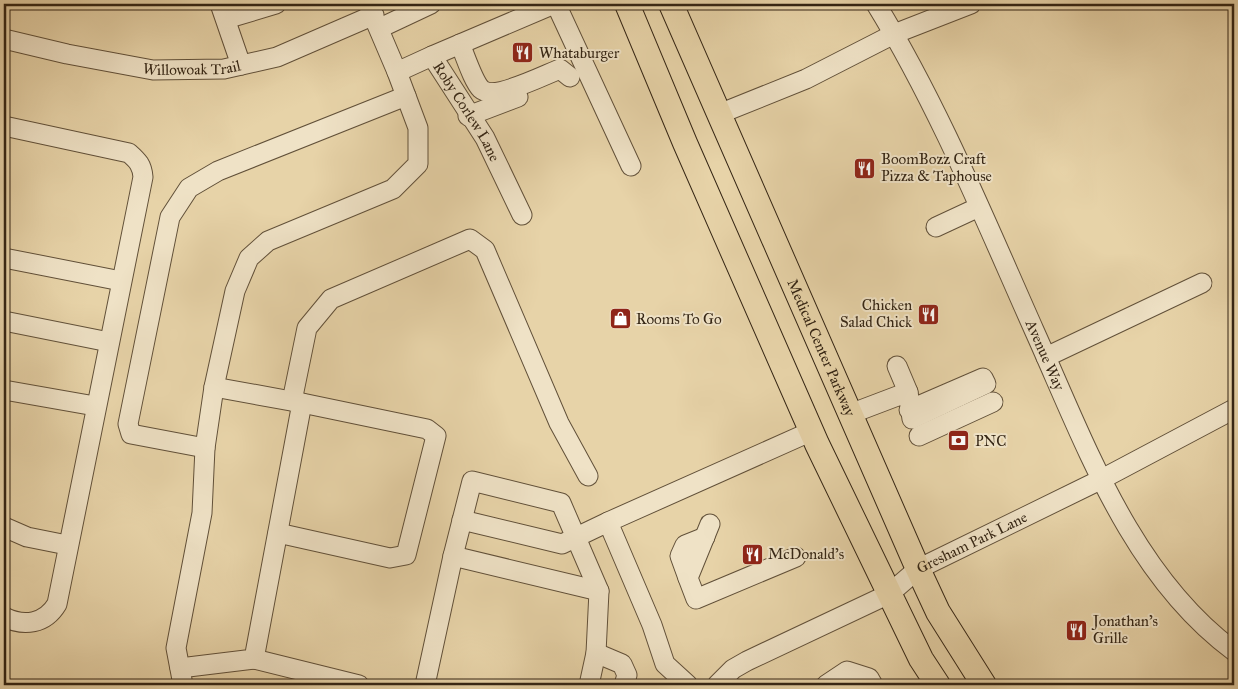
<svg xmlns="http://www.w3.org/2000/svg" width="1238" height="689" viewBox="0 0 1238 689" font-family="'IM FELL Great Primer',serif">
<rect width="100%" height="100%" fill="#e7d3a8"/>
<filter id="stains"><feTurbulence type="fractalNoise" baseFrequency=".004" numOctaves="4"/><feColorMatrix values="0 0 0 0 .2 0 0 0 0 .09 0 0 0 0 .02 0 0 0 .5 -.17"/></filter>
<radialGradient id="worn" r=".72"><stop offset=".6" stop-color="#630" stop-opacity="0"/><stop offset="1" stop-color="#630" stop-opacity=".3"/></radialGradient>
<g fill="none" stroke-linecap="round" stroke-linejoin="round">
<defs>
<g id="minor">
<path d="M 220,4 L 241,65"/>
<path id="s1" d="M 368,4 L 397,72 L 432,56 L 485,138 L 522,215"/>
<path d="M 556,4 L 631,166"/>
<path id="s2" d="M 876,4 C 939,107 985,220 1034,330 C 1085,443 1131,575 1234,651"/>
<path d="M 226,19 L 276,4"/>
<path d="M 380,28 L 431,4"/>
<path id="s3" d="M 4,39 L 67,54 L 153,70 L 224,69 L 277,57 L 374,15"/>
<path d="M 460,44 C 465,55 473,81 481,89 C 494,101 544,75 560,69 L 570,77"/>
<path d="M 432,56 L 554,4"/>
<path d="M 719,114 L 806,79 L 894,34 L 971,4"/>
<path d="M 468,116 L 518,97"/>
<path d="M 4,126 L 129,153 C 138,161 142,165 143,177 L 57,604 C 45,624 24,627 4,617"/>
<path d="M 936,227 L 979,207"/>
<path d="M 4,258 L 121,281"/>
<path d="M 4,321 L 109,342"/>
<path d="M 1046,357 L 1202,283"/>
<path d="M 897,366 L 908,392"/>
<path d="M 4,390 L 95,406"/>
<path d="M 292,401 L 307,328 L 331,299 L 470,239 L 485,250 L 559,423 L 588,476"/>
<path d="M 850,414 L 908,392 L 912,419 L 986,384 L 983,378 L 909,410"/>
<path d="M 919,436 L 993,402"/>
<path d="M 205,448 L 131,434 L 128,424 L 170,217 L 189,188 L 218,171 L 406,96"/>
<path d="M 462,520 L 562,544 L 608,522"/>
<path d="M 710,524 L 688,578 L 696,599 L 796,557"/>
<path d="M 4,527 L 27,537 L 67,545"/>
<path d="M 278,533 L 390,558 L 406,555 L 436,436 L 427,429 L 302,403"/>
<path d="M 453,556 L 599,591"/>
<path d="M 688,578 L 680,556 L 685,545 L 705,537"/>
<path d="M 596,653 L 622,664 L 627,675 L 624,685"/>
<path d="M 254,659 L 359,685"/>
<path d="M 180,668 L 254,659 L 302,403 L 214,387"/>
<path d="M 183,685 L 176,648 L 202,513 L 205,448 L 214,387 L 235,291 L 249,258 L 268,241 L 393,189 L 418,164 L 418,128 L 397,72"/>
<path d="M 425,685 L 453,556 L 472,481 L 561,503 L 599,591 L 596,653 L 589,685"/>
<path d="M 688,685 L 665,664 L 652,625 L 608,522 L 812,431"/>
<path id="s4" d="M 717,685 L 733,669 L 747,661 L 889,594 L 918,569 L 1102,479 L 1234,409"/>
<path d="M 826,685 L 847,671 L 869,678 L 873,685"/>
</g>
<g id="major">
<path d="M 627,4 L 685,143 L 817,444 L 921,659 L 938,685"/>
<path id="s5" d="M 671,4 L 918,569 L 938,612 L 984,685"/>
</g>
</defs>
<use href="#minor" stroke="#615039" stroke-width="21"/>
<use href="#major" stroke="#342514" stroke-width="26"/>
<use href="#minor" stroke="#efe2c6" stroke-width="19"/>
<use href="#major" stroke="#e7d3a8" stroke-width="24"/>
</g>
<defs>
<symbol id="restaurant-square" viewBox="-11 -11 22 22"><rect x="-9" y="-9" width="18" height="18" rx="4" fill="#8f2418" stroke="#efe2c6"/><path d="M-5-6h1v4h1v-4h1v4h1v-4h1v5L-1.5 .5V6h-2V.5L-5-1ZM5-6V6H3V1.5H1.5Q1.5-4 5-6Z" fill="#fff"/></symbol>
<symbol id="shop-square" viewBox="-11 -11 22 22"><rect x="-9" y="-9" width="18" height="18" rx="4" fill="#8f2418" stroke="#efe2c6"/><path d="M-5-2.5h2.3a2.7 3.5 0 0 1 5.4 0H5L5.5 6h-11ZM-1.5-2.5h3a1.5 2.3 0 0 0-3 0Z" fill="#fff"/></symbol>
<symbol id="bank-square" viewBox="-11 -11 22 22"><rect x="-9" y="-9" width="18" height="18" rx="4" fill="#8f2418" stroke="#efe2c6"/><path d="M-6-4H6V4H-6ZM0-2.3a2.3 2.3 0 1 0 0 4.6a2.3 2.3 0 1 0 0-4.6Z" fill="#fff"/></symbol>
</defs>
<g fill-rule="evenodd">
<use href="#restaurant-square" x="510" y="40" width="25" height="25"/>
<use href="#restaurant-square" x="852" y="156" width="25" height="25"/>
<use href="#restaurant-square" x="916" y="302" width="25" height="25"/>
<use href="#shop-square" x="608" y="306" width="25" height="25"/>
<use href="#bank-square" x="946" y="428" width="25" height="25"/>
<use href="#restaurant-square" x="740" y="542" width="25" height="25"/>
<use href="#restaurant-square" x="1064" y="618" width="25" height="25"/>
</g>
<g text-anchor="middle" stroke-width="4" stroke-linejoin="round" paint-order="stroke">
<g font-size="15" fill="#342514" stroke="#efe2c6" text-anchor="start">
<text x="539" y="58">Whataburger</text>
<text x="881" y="164">BoomBozz Craft<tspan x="881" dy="17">Pizza &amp; Taphouse</tspan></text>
<text x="912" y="310" text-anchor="end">Chicken<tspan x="912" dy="17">Salad Chick</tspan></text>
<text x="636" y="324">Rooms To Go</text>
<text x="975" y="446">PNC</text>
<text x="768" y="559">McDonald's</text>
<text x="1093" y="626">Jonathan’s<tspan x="1093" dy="17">Grille</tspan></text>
</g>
<g font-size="15" fill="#342514" stroke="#efe2c6">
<text dy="5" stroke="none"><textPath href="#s3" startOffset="191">Willowoak Trail</textPath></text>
<text dy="5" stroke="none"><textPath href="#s1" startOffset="178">Roby Corlew Lane</textPath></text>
<text dy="5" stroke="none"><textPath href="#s5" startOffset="375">Medical Center Parkway</textPath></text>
<text dy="5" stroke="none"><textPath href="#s2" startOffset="390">Avenue Way</textPath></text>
<text dy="5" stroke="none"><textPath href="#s4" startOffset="294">Gresham Park Lane</textPath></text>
</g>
</g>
<rect width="1238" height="689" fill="none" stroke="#e7d3a8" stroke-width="20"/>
<rect x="5" y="5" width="1228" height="679" fill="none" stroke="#342514" stroke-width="2.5"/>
<rect x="10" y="10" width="1218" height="669" fill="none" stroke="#342514"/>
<rect width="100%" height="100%" filter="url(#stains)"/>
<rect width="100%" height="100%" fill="url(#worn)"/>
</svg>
